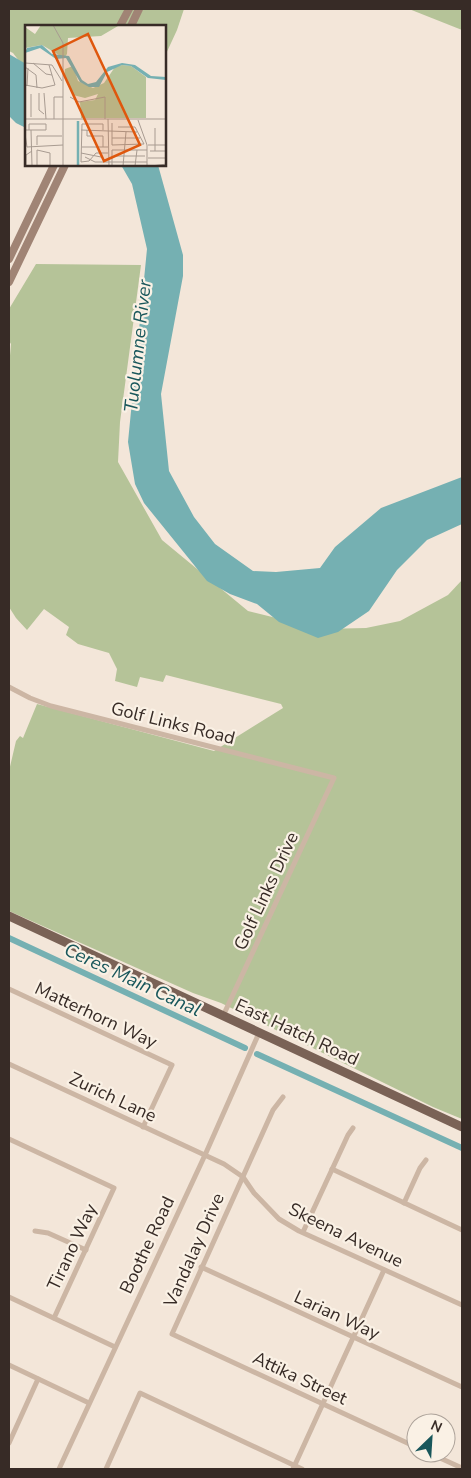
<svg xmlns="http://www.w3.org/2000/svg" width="471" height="1478" viewBox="0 0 471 1478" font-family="'Nunito Sans',sans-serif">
<rect width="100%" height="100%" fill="#f3e6d9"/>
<g fill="#b5c398">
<path d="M 9,9 L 184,9 L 177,30 L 165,56 L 165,26 L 26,26 L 26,70 L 13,53 L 9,51 Z"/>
<path d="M 409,9 L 462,9 L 462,30 Z"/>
<path d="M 36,264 L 141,265 L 120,422 L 118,462 L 162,540 L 248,611 L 321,629 L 366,628 L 400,621 L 448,595 L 462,580 L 462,1119 L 433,1107 L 221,1003 L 193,993 L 9,911 L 9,771 L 16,741 L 20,736 L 23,738 L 37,704 L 214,751 L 283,708 L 281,704 L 166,675 L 163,682 L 140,677 L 137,687 L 115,681 L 117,669 L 109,653 L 78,644 L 66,635 L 69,627 L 44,609 L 27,630 L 16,618 L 9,607 L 9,367 L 11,344 L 9,341 L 9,309 Z"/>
</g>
<g fill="#75b0b2">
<path d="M 9,54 L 26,64 L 26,128 L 16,123 L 9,116 Z"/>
<path d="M 121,165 L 158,165 L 183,255 L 183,276 L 161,394 L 169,471 L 194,517 L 215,544 L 253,571 L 276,572 L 320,568 L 335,547 L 381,508 L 462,477 L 462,524 L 427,540 L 397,570 L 369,611 L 338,632 L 318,638 L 279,622 L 257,604 L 230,594 L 207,581 L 144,503 L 135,484 L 128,442 L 147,249 L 132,184 Z"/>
</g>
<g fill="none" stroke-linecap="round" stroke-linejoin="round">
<g stroke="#75b0b2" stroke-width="6">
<path d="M 9,938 L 245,1048"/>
<path d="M 257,1054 L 462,1148"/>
</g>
<g stroke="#ccb6a4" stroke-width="5">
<path d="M 9,687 L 30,698 L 51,706 L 334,778 L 223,1016"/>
<path d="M 9,989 L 172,1065 L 143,1127"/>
<path d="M 9,1064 L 224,1164 L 243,1177 L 254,1193 L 279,1219 L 299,1231 L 462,1305"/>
<path d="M 283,1097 L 273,1110 L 172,1334 L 416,1447"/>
<path d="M 9,1139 L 114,1188 L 54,1318"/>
<path d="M 332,1169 L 462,1230"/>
<path d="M 404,1203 L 420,1168 L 426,1160"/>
<path d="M 35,1231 L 48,1233 L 86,1250"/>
<path d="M 303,1232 L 348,1135 L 353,1128"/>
<path d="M 201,1267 L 462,1387"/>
<path d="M 9,1297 L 115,1347"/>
<path d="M 9,1365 L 89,1403"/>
<path d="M 9,1443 L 38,1379"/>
<path d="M 429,1453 L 462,1468"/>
<path d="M 59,1469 L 205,1155 L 259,1033"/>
<path d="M 106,1469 L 140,1393 L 302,1469"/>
<path d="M 293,1469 L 384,1270"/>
</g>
<g stroke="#a08475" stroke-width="8">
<path d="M 120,26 L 129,9"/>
<path d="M 131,26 L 139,9"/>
<path d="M 9,259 L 54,165"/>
<path d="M 9,282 L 65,165"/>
</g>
<path stroke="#7a6256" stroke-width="9" d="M 9,916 L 462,1127"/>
</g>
<g text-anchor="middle" stroke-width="4.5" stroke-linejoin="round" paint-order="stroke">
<g font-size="18" fill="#372b26" stroke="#faf1e5">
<text transform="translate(173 723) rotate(14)" y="6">Golf Links Road</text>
<text transform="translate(266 891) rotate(-65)" y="6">Golf Links Drive</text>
<text transform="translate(96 1015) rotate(25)" y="6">Matterhorn Way</text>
<text transform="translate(297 1032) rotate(25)" y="6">East Hatch Road</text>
<text transform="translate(113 1097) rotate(25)" y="6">Zurich Lane</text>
<text transform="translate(346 1235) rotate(26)" y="6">Skeena Avenue</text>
<text transform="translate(147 1245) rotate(-65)" y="6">Boothe Road</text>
<text transform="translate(72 1247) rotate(-65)" y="6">Tirano Way</text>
<text transform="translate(194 1250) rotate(-66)" y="6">Vandalay Drive</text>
<text transform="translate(337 1315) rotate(25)" y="6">Larian Way</text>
<text transform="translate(300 1378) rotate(25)" y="6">Attika Street</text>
</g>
<g font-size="19" font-style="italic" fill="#19575b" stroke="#faf1e5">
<text transform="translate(137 346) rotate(-84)" y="7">Tuolumne River</text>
<text transform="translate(133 979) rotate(25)" y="7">Ceres Main Canal</text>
</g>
</g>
<g transform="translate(25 25)">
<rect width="141" height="141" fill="#f3e6d9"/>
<path d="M 16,0 L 93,0 L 93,1 L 76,11 L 43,13 L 42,29 L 39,33 L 17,20 L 0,23 L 0,2 L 10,9 ZM 97,40 L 106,41 L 121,52 L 121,93 L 56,93 L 55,77 L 70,75 L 73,69 L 60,73 L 48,70 L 39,51 L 40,44 L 48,41 L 53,56 L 68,63 L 79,58 L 90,42 Z" fill="#b5c398"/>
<path d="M 17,20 L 27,29 L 44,31 L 57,55 L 63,59 L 71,57 L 83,42 L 97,38 L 110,40 L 126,51 L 141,52 L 141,55 L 123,53 L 106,41 L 97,40 L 82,47 L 74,62 L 64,62 L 55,57 L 41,33 L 31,34 L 15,23 L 0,28 L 2,23 Z" fill="#75b0b2"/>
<path fill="none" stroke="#75b0b2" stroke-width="2.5" d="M 53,96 L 53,141"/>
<path fill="none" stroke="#a89b91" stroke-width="1" d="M 28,0 L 38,18 L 38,141M 0,38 L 27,40 L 37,56M 8,38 L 21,49 L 27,50M 0,42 L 11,50 L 12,63M 0,60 L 17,63 L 30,60 L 24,40M 2,61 L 3,43M 14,68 L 14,85 L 19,89M 19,68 L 21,94M 45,72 L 54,77 L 80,72 L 80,94M 6,92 L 6,69M 0,94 L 142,94M 29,94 L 29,72 L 38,72M 83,94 L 84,141M 113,95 L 122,120 L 122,141M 87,98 L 87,120 L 119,119 L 110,102 L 93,102M 0,105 L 21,105 L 21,99 L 4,99 L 4,105M 6,105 L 7,141M 56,105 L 112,107M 62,105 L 62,111 L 78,111 L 78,122M 78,105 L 78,99 L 57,99 L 56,137 L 64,136 L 71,128 L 83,128M 0,109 L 2,122 L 38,120M 87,113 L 115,113M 12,120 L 12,111 L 37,111M 123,120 L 142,120M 57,122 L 83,122M 125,126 L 142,126M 130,126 L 130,103M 56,128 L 76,132M 91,131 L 120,131M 60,132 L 70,137 L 122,137M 123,133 L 142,133M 1,141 L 1,130 L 7,126M 12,141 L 12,125 L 25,128 L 25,141M 87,141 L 87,125 L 122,125M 98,141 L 101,107M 110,141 L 112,125M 126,141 L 142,139"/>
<path fill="#df570d" fill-opacity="0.15" stroke="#df570d" stroke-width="2.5" d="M 63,9 L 115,120 L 79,136 L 28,26 Z"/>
<rect width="141" height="141" fill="none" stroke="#372b26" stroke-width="2.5"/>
</g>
<rect width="471" height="1478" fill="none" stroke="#372b26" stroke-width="20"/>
<g transform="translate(431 1438) rotate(25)"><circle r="24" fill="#faf1e5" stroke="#aca299"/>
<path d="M0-4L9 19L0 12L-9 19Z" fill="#19575b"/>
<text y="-8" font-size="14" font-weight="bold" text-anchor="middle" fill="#372b26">N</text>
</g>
</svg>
